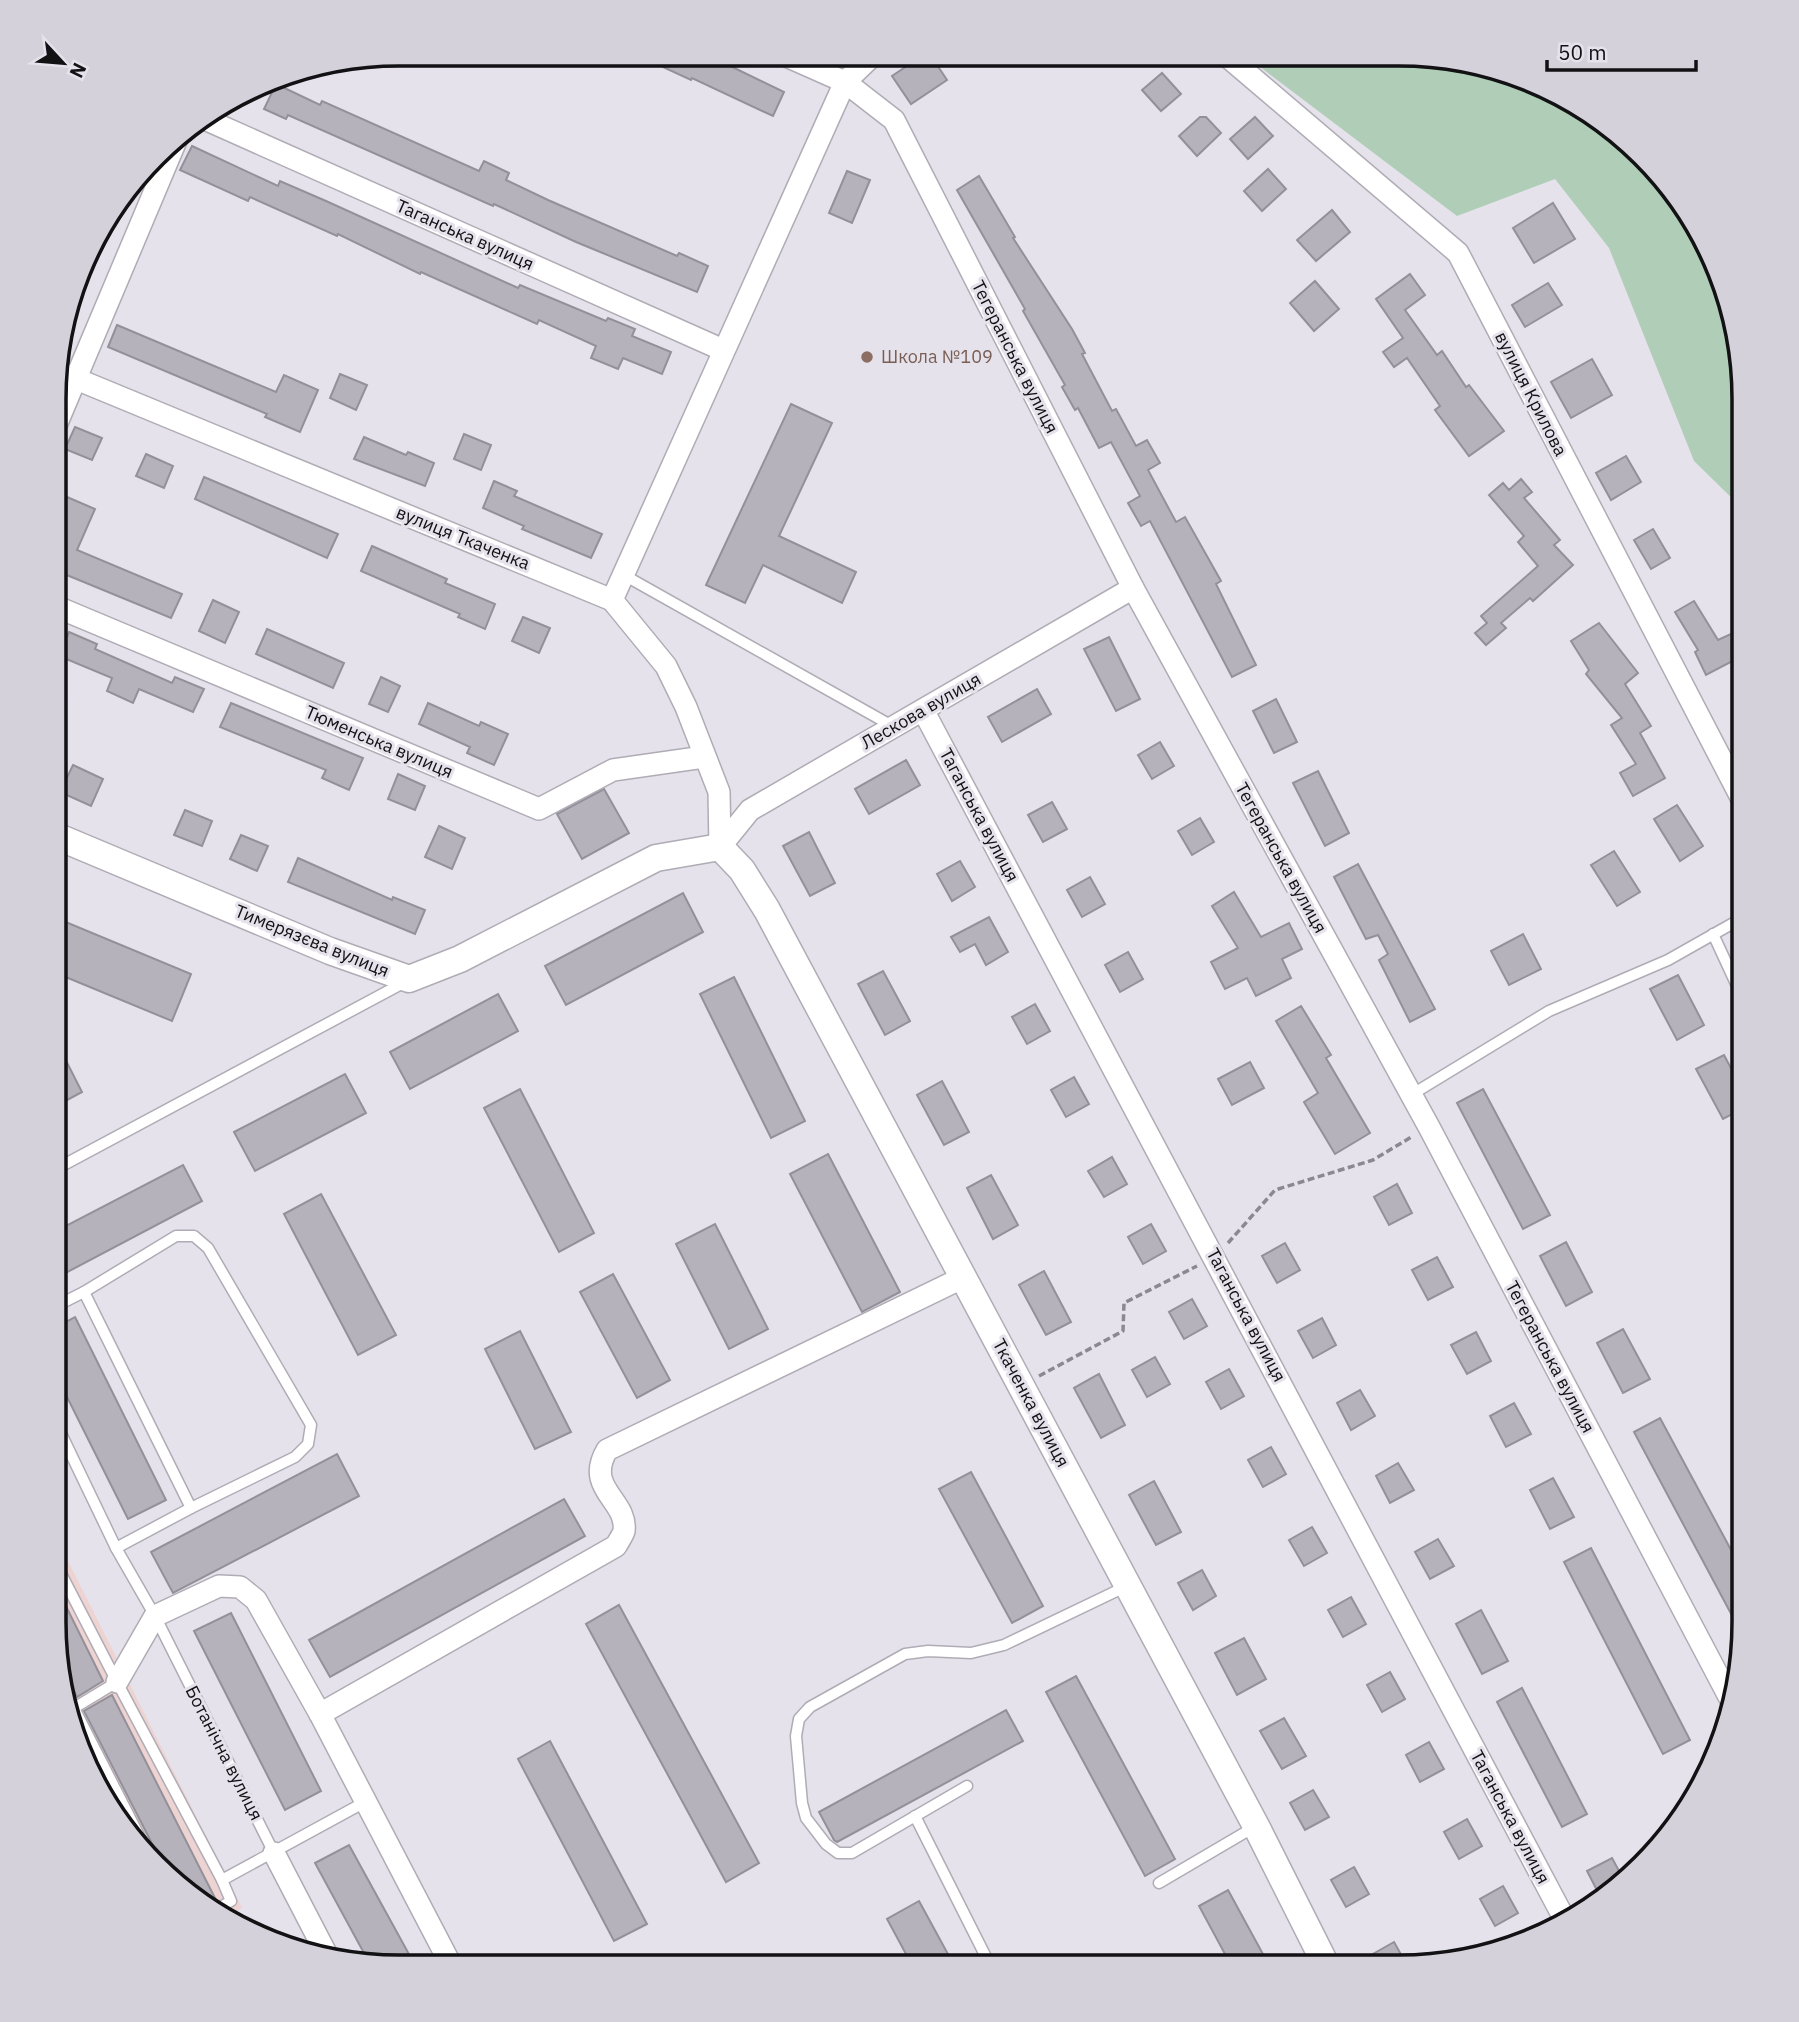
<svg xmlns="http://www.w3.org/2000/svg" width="1799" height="2022" viewBox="0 0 1799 2022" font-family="'IBM Plex Sans',sans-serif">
<rect width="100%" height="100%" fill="#e6e2ec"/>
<path fill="#edd3d2" d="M 55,1535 L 242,1908 L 223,1918 L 156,1867 L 112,1814 L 72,1733 L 55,1644 Z"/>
<path fill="#b0ceb7" d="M 1247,57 L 1444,57 L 1511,73 L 1591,112 L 1687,208 L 1727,289 L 1744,378 L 1744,510 L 1694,461 L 1609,248 L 1555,179 L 1457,216 Z"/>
<g fill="#b5b2bb" stroke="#949099" stroke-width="2">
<path d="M 637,55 L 701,55 L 721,65 L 722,62 L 784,92 L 773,116 L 692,78 L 691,80 Z"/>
<path d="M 922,56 L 931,56 L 947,80 L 911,104 L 892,76 Z"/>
<path d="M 1162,73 L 1181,94 L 1161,111 L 1142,90 Z"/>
<path d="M 276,84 L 320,105 L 322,101 L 479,171 L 484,161 L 509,173 L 506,180 L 548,200 L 677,256 L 679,253 L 708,266 L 697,292 L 576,242 L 494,204 L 493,206 L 288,115 L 286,119 L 264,109 Z"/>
<path d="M 1200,117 L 1206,117 L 1221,133 L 1197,156 L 1179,136 Z"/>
<path d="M 1255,117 L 1273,136 L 1248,159 L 1230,139 Z"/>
<path d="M 192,146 L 278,186 L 280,181 L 326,201 L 518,288 L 520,285 L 606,321 L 608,318 L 635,329 L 632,336 L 671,352 L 662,374 L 623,358 L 618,369 L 591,358 L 596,346 L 539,320 L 537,324 L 421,272 L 420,274 L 338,234 L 337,236 L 250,197 L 248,201 L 180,170 Z"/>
<path d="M 1268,169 L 1286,189 L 1262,211 L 1244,191 Z"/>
<path d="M 847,171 L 870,180 L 852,223 L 829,213 Z"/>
<path d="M 979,176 L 1015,237 L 1013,238 L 1072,329 L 1085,353 L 1082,354 L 1112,411 L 1116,409 L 1136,446 L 1147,440 L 1160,463 L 1148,470 L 1176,522 L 1185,517 L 1221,581 L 1216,584 L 1256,665 L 1232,677 L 1150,521 L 1141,526 L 1128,503 L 1140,496 L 1111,442 L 1099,448 L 1078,408 L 1075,410 L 1062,387 L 1065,385 L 1023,311 L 1025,309 L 957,190 Z"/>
<path d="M 1553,203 L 1575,239 L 1534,263 L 1513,228 Z"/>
<path d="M 1332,210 L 1350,232 L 1316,261 L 1297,240 Z"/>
<path d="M 1410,274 L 1425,295 L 1405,310 L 1437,355 L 1442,351 L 1466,387 L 1469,385 L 1504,431 L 1469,456 L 1435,410 L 1440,406 L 1407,358 L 1394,367 L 1383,352 L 1403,338 L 1376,299 Z"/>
<path d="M 1315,281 L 1339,309 L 1314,331 L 1290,303 Z"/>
<path d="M 1548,283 L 1562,305 L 1525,327 L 1512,305 Z"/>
<path d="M 117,325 L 276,392 L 284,375 L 318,390 L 300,432 L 265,417 L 267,414 L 108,347 Z"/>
<path d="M 1592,359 L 1612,395 L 1571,418 L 1551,382 Z"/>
<path d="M 340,374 L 367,385 L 356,410 L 330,398 Z"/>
<path d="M 791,404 L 832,423 L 779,536 L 856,572 L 842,603 L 763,565 L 745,603 L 706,585 Z"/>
<path d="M 75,427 L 102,438 L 92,460 L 65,449 Z"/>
<path d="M 464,434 L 491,445 L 481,470 L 454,459 Z"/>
<path d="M 364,437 L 406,455 L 408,452 L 434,463 L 425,486 L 354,459 Z"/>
<path d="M 146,454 L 173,466 L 164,488 L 136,476 Z"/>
<path d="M 1626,456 L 1641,482 L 1611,500 L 1596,473 Z"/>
<path d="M 204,477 L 338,534 L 327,558 L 195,499 Z"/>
<path d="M 1521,479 L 1532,492 L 1524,498 L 1560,540 L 1554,545 L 1573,565 L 1533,601 L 1530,598 L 1501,623 L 1506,628 L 1486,645 L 1475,633 L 1487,623 L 1481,616 L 1538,566 L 1518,542 L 1524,536 L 1489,495 L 1503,483 L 1509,490 Z"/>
<path d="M 494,481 L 517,491 L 514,496 L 602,534 L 591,558 L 522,529 L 524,526 L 483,508 Z"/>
<path d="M 67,497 L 95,509 L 77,550 L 182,594 L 171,618 L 57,571 L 57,521 Z"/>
<path d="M 1653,529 L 1670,558 L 1651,569 L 1634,540 Z"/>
<path d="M 372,546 L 447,579 L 445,583 L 495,604 L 485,629 L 458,617 L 460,614 L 361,571 Z"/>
<path d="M 213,600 L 239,612 L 225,643 L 199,631 Z"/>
<path d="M 1694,601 L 1718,640 L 1733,633 L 1744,655 L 1706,675 L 1695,652 L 1698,650 L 1675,612 Z"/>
<path d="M 523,617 L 550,628 L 539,653 L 512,641 Z"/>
<path d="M 1599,623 L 1638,673 L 1625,684 L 1651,726 L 1640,733 L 1665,778 L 1633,796 L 1620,773 L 1636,764 L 1611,725 L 1622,718 L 1586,674 L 1589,670 L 1571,641 Z"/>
<path d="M 267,629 L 344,663 L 333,688 L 256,654 Z"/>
<path d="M 69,632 L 97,644 L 95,649 L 172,683 L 175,677 L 204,689 L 193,712 L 139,689 L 133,703 L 107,691 L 112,678 L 59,656 Z"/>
<path d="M 1109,637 L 1140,699 L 1116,711 L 1084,649 Z"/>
<path d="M 381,677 L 400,686 L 388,712 L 369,704 Z"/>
<path d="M 1037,689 L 1051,714 L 1002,742 L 988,717 Z"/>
<path d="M 1276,699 L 1297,742 L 1274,753 L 1253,711 Z"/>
<path d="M 231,703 L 363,758 L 349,790 L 322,778 L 326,770 L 220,727 Z"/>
<path d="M 428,703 L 479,726 L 481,722 L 508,734 L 494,765 L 467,753 L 470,747 L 419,724 Z"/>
<path d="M 1160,742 L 1174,766 L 1152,779 L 1138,755 Z"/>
<path d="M 906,760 L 920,785 L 869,814 L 855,789 Z"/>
<path d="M 73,765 L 103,779 L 91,806 L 60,792 Z"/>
<path d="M 1318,771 L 1349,833 L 1325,846 L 1293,783 Z"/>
<path d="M 398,774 L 425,786 L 415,810 L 388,799 Z"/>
<path d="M 604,789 L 629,833 L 582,859 L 557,814 Z"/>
<path d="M 1052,802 L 1067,829 L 1043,842 L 1028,815 Z"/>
<path d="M 1677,805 L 1703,846 L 1680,861 L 1654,819 Z"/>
<path d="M 185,810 L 212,821 L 202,846 L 174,835 Z"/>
<path d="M 1200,818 L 1214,842 L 1192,855 L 1178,831 Z"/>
<path d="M 439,826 L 465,838 L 452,869 L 425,857 Z"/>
<path d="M 809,832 L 835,883 L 810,896 L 783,846 Z"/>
<path d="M 241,835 L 268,846 L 257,871 L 230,859 Z"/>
<path d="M 1614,851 L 1640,892 L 1617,906 L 1591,865 Z"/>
<path d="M 298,858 L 392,900 L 393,897 L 425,910 L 415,934 L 288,882 Z"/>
<path d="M 960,861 L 975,887 L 952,901 L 937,874 Z"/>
<path d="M 1358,864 L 1435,1009 L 1410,1022 L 1379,960 L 1388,954 L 1378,935 L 1366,939 L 1334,877 Z"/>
<path d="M 1090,877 L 1105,904 L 1082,917 L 1067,890 Z"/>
<path d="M 1234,892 L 1261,937 L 1289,923 L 1302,949 L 1282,959 L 1291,978 L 1256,996 L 1247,978 L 1225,989 L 1211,962 L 1238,948 L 1212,906 Z"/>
<path d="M 683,893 L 703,932 L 566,1005 L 545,966 Z"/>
<path d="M 989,917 L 1008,952 L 986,965 L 975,944 L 960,952 L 951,937 Z"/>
<path d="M 56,918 L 191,974 L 172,1021 L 56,973 Z"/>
<path d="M 1523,934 L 1541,969 L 1509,985 L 1491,951 Z"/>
<path d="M 1128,952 L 1143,979 L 1120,992 L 1105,965 Z"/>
<path d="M 883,971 L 910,1021 L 885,1035 L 858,984 Z"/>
<path d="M 1678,975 L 1704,1025 L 1677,1040 L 1650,989 Z"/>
<path d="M 734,977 L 805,1121 L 771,1138 L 700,994 Z"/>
<path d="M 498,994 L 518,1031 L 410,1089 L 390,1052 Z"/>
<path d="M 1035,1004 L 1050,1031 L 1027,1044 L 1012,1017 Z"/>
<path d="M 1301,1006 L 1331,1055 L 1326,1058 L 1370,1133 L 1335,1154 L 1304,1102 L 1318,1093 L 1276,1021 Z"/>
<path d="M 56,1041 L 82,1092 L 56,1106 Z"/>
<path d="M 1724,1055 L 1744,1093 L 1744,1108 L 1723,1119 L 1696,1069 Z"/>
<path d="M 1250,1062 L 1264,1088 L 1232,1105 L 1218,1079 Z"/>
<path d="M 345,1074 L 366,1113 L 255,1171 L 234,1132 Z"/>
<path d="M 1074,1077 L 1089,1104 L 1066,1117 L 1051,1090 Z"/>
<path d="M 942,1081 L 969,1132 L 944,1145 L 917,1095 Z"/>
<path d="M 520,1089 L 594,1233 L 559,1252 L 484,1108 Z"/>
<path d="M 1483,1089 L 1550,1215 L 1523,1229 L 1457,1103 Z"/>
<path d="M 828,1154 L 900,1292 L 862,1312 L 790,1174 Z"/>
<path d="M 1112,1157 L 1127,1184 L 1104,1197 L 1088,1171 Z"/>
<path d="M 183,1165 L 202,1201 L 56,1278 L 56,1231 Z"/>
<path d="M 991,1175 L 1018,1225 L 993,1239 L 967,1188 Z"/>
<path d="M 1397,1184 L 1412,1213 L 1389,1225 L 1374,1197 Z"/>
<path d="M 321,1194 L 396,1335 L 358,1355 L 284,1214 Z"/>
<path d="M 715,1224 L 768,1329 L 729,1349 L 676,1244 Z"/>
<path d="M 1151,1224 L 1166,1251 L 1143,1264 L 1128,1237 Z"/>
<path d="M 1566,1242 L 1592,1292 L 1566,1306 L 1540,1256 Z"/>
<path d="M 1285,1243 L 1300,1270 L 1277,1283 L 1262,1256 Z"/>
<path d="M 1437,1257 L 1453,1287 L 1428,1300 L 1412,1270 Z"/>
<path d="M 1044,1271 L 1071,1322 L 1046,1335 L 1019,1285 Z"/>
<path d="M 613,1274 L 670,1380 L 637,1398 L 580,1292 Z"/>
<path d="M 1192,1299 L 1207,1326 L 1184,1339 L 1169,1312 Z"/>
<path d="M 75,1317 L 166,1500 L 128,1519 L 55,1373 L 56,1327 Z"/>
<path d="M 1322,1318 L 1336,1345 L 1313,1358 L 1298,1331 Z"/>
<path d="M 1623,1329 L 1650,1379 L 1623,1393 L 1597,1343 Z"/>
<path d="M 520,1331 L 571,1432 L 535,1449 L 485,1349 Z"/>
<path d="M 1476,1332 L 1491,1361 L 1467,1374 L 1451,1345 Z"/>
<path d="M 1155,1357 L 1170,1384 L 1147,1397 L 1132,1370 Z"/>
<path d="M 1229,1369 L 1244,1396 L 1221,1409 L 1206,1382 Z"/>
<path d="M 1099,1374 L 1125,1425 L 1101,1438 L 1074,1388 Z"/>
<path d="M 1360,1390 L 1375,1416 L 1351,1430 L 1337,1403 Z"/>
<path d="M 1514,1403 L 1531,1434 L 1506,1447 L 1490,1416 Z"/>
<path d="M 1660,1418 L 1744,1574 L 1744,1638 L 1634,1432 Z"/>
<path d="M 1271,1447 L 1286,1474 L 1263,1487 L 1248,1460 Z"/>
<path d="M 337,1454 L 359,1496 L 173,1593 L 151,1552 Z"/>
<path d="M 1398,1463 L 1414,1490 L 1390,1503 L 1376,1476 Z"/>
<path d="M 971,1472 L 1043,1606 L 1012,1623 L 939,1489 Z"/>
<path d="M 1553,1478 L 1574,1517 L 1550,1529 L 1530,1490 Z"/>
<path d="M 1154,1481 L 1181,1532 L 1156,1545 L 1129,1495 Z"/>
<path d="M 564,1499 L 585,1536 L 330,1677 L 309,1640 Z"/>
<path d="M 1312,1527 L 1327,1553 L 1304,1566 L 1289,1540 Z"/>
<path d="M 1438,1539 L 1454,1566 L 1430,1579 L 1415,1552 Z"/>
<path d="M 1591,1548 L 1690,1740 L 1663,1754 L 1564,1562 Z"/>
<path d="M 1202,1570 L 1216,1596 L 1193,1610 L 1178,1583 Z"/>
<path d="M 55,1584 L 103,1681 L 77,1697 L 70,1683 L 62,1679 L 59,1666 L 63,1664 L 55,1644 Z"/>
<path d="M 1351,1597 L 1366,1624 L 1343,1637 L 1328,1610 Z"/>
<path d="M 619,1605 L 759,1863 L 726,1882 L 586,1624 Z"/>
<path d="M 1481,1610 L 1508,1661 L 1482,1674 L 1456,1624 Z"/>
<path d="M 231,1613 L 321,1791 L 285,1810 L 194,1631 Z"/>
<path d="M 1244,1638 L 1266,1679 L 1237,1695 L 1215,1653 Z"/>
<path d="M 1390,1672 L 1405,1699 L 1382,1712 L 1367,1685 Z"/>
<path d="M 1076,1676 L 1175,1859 L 1145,1876 L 1046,1692 Z"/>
<path d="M 1522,1688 L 1587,1814 L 1562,1827 L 1497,1702 Z"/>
<path d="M 112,1695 L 216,1900 L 208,1907 L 174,1881 L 163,1859 L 161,1861 L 84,1711 Z"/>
<path d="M 1006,1710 L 1023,1741 L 837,1842 L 834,1840 L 819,1812 Z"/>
<path d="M 69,1718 L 70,1718 L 130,1836 L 112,1814 L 72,1733 Z"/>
<path d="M 1284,1718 L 1306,1756 L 1282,1769 L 1260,1731 Z"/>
<path d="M 550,1741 L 647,1924 L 614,1941 L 518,1759 Z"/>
<path d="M 1429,1742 L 1444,1769 L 1420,1782 L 1406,1755 Z"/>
<path d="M 1313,1790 L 1329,1817 L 1305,1830 L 1290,1803 Z"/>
<path d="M 1467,1819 L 1482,1846 L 1459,1859 L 1444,1832 Z"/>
<path d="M 349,1845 L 416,1967 L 371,1966 L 315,1863 Z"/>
<path d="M 1612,1858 L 1625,1882 L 1602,1900 L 1587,1871 Z"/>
<path d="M 1354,1867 L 1369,1894 L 1346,1907 L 1331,1880 Z"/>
<path d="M 1503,1886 L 1518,1913 L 1495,1926 L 1480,1899 Z"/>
<path d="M 1228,1890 L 1270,1967 L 1232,1967 L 1199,1906 Z"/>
<path d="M 919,1901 L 955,1967 L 913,1967 L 887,1919 Z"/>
<path d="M 1394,1942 L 1408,1967 L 1378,1967 L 1371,1955 Z"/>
</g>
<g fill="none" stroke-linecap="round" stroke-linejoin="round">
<defs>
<g id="service">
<path d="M 622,574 L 894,727"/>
<path d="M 1713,934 L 1744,1001"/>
<path d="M 1411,1095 L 1549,1011 L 1668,960 L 1744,917"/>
<path d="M 56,1169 L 405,982"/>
<path d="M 84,1292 L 176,1236 L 194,1236 L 208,1248 L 311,1425 L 308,1444 L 295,1457 L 191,1508"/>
<path d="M 56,1306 L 84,1292 L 191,1508 L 116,1548 L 155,1616 L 274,1853"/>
<path d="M 55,1421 L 116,1548"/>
<path d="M 55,1562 L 117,1682 L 74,1708 L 155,1867"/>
<path d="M 117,1682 L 222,1880"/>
<path d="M 63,1687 L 74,1708 L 71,1710"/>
<path d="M 967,1786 L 852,1853 L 838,1853 L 826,1844 L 806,1818 L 802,1803 L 796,1736 L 799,1719 L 810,1707 L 905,1654 L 928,1651 L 971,1653 L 1004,1645 L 1127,1586"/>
<path d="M 915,1816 L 991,1967"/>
<path d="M 1159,1883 L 1256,1826"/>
<path d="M 214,1911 L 231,1901 L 222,1880 L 365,1802"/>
</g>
<g id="minor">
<path d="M 784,55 L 845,82 L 894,120 L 1133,588 L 1429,1127 L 1734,1706"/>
<path d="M 1228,57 L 1458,253 L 1744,803"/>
<path d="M 207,120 L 723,350"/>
<path d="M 57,371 L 612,600 L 666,666 L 686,707 L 719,792 L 720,847"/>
<path d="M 57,423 L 178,136"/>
<path d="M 612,600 L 845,82 L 872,56"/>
<path d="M 57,607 L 539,809 L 613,770 L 704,757"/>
<path d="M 923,710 L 1566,1922"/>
<path d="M 720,847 L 750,810 L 1133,588"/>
<path d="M 117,1682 L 155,1616 L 219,1586 L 240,1587 L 256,1600 L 320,1714 L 452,1967"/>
<path d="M 320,1714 L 616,1546 C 618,1542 623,1535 624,1531 C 628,1500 584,1489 607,1450 L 964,1277"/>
<path d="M 274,1853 L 329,1959"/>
</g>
<path id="tertiary" d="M 56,836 L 330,951 L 409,979 L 460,959 L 656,858 L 720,847 L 742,870 L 767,910 L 1256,1826 L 1327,1967"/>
</defs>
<use href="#service" stroke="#b0acb5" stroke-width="13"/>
<use href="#minor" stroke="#b0acb5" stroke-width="24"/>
<use href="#tertiary" stroke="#b0acb5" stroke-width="29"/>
<g stroke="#8b8990" stroke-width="3.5" stroke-dasharray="7 3.5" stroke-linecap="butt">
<path d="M 1228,1243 L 1275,1190 L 1373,1160 L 1413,1136"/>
<path d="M 1039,1376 L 1123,1331 L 1124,1303 L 1197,1266"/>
</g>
<use href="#service" stroke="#fff" stroke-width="10"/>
<use href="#minor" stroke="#fff" stroke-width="21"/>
<use href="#tertiary" stroke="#fff" stroke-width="26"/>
</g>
<circle fill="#8d6e63" stroke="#e6e2ec" stroke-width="2.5" cx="867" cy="357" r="7"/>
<g text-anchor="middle" stroke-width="6" stroke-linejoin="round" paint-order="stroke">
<g font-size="18" fill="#121114" stroke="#e6e2ec">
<text transform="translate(465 235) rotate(24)" y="6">Таганська вулиця</text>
<text transform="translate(1015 357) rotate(63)" y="6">Тегеранська вулиця</text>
<text transform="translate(1531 394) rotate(63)" y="6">вулиця Крилова</text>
<text transform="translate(463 538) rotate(22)" y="6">вулиця Ткаченка</text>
<text transform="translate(921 711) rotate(-30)" y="6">Лескова вулиця</text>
<text transform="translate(379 742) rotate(23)" y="6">Тюменська вулиця</text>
<text transform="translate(979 815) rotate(62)" y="6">Таганська вулиця</text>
<text transform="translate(1281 858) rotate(61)" y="6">Тегеранська вулиця</text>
<text transform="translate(312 941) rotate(22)" y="6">Тимерязєва вулиця</text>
<text transform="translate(1246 1315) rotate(62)" y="6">Таганська вулиця</text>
<text transform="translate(1550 1357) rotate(62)" y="6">Тегеранська вулиця</text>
<text transform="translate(1031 1403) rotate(62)" y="6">Ткаченка вулиця</text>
<text transform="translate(224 1753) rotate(63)" y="6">Ботанічна вулиця</text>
<text transform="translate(1510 1817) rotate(62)" y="6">Таганська вулиця</text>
</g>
<g font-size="18" fill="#785e54" stroke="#e6e2ec" text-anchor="start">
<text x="881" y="363">Школа №109</text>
</g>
</g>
<path d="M0 0H1799V2022H0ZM399 66H1399A333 333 0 0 1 1732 399V1622A333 333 0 0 1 1399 1955H399A333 333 0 0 1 66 1622V399A333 333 0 0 1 399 66Z" fill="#d5d1db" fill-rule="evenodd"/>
<path fill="none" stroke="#121114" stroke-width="3.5" d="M399 66H1399A333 333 0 0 1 1732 399V1622A333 333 0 0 1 1399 1955H399A333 333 0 0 1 66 1622V399A333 333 0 0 1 399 66Z"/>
<g transform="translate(63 63) rotate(116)" stroke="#e6e2ec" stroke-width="5" paint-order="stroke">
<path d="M0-5L12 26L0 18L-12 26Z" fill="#121114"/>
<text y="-10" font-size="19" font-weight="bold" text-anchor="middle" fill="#121114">N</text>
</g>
<path d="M1547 60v10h149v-10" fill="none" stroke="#121114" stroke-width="3.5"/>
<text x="1558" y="60" font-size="21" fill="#121114" stroke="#e6e2ec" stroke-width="5" paint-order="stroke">50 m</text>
</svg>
